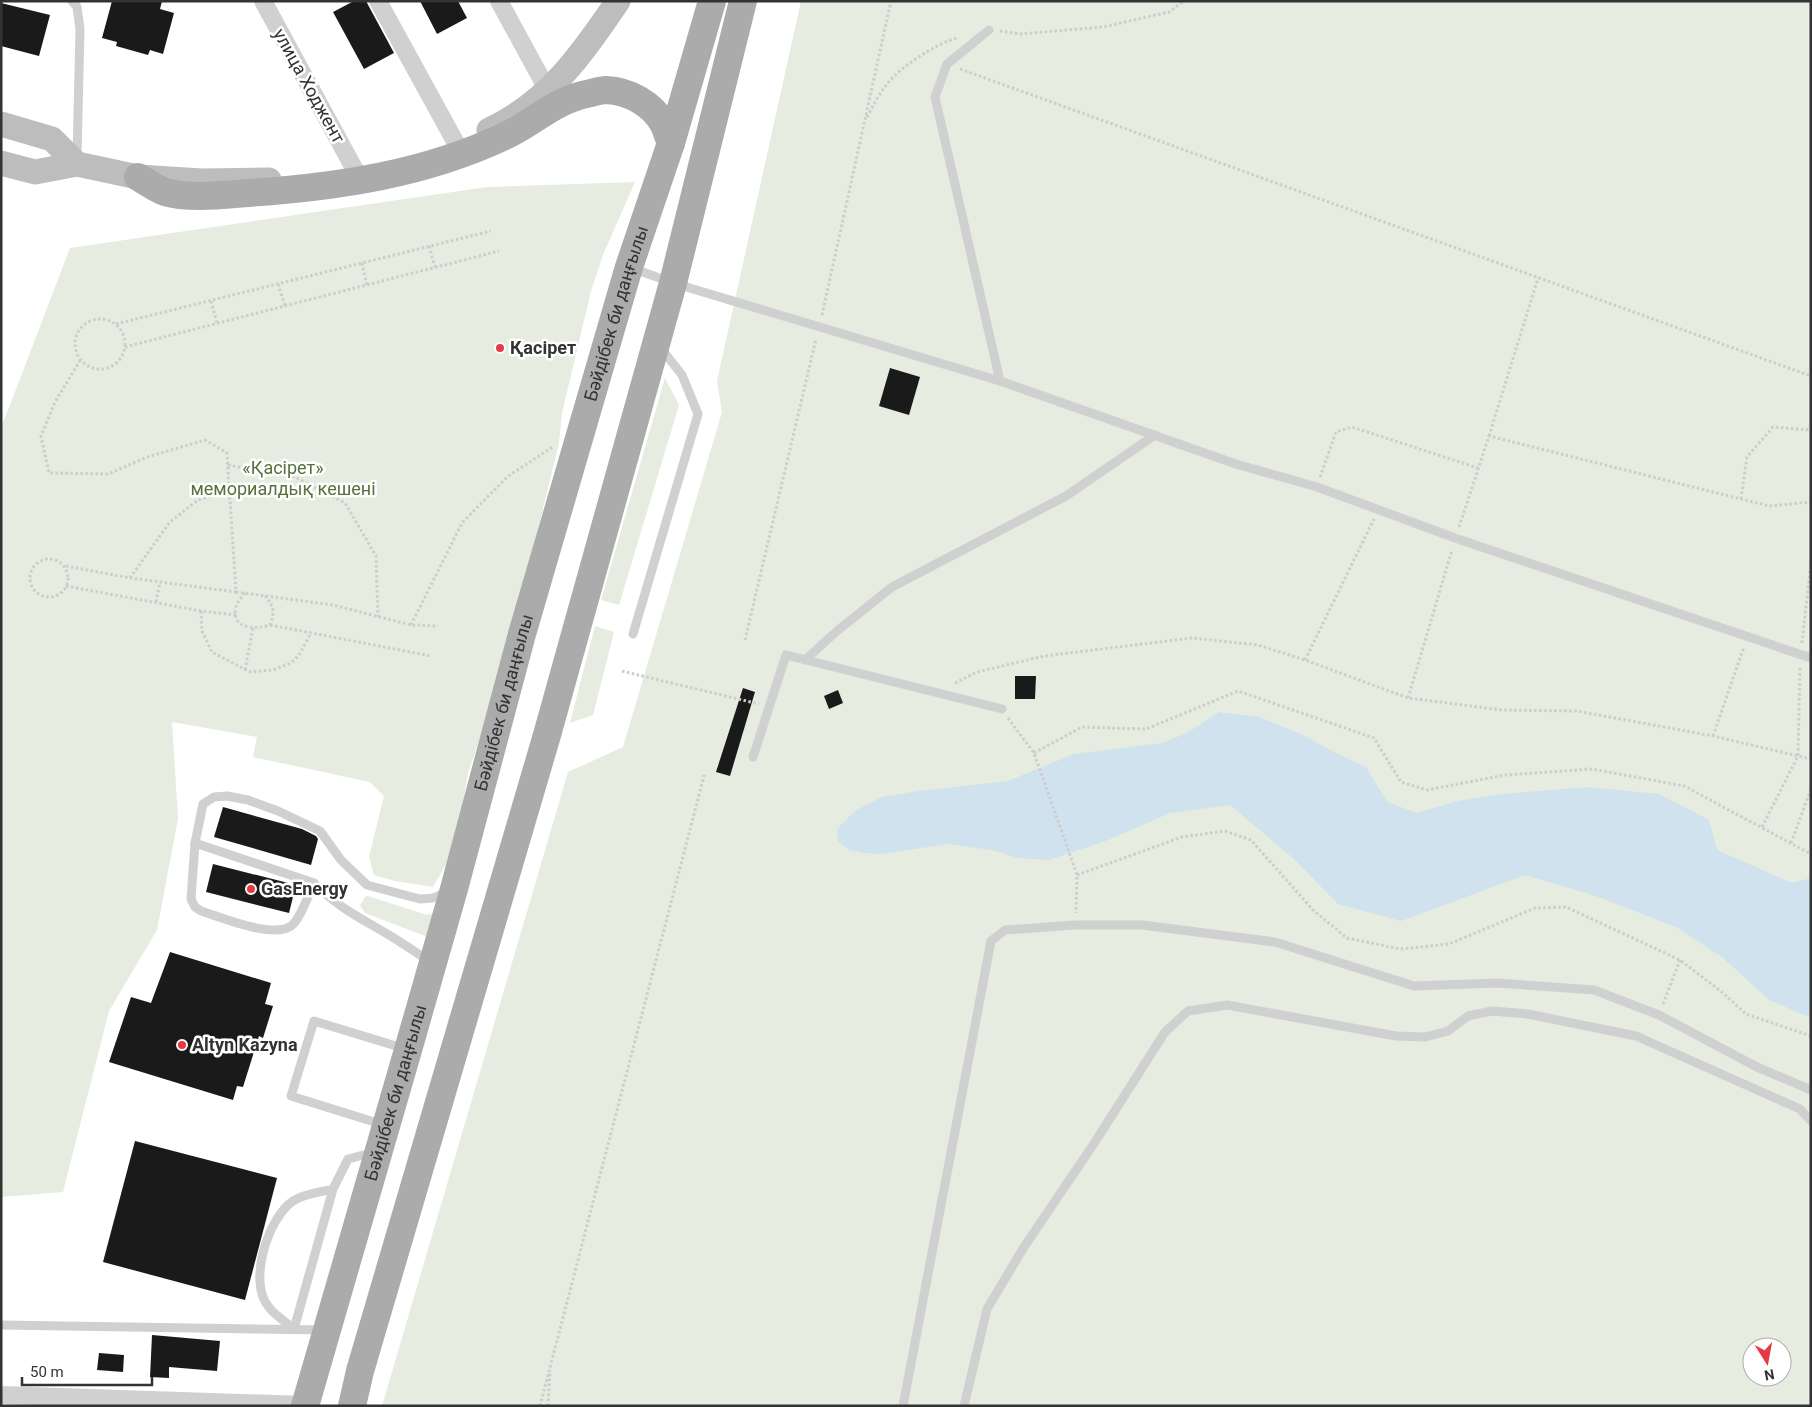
<svg xmlns="http://www.w3.org/2000/svg" width="1812" height="1407" viewBox="0 0 1812 1407" font-family="Roboto,sans-serif">
<rect width="100%" height="100%" fill="#fff"/>
<g fill="#e6ecdf" fill-rule="evenodd">
<path d="M 801,1 L 1811,1 L 1811,1406 L 382,1406 L 568,772 L 623,747 L 722,412 L 717,381 ZM 1752,1347 L 1782,1347 L 1782,1377 L 1752,1377 Z"/>
<path d="M 635,182 L 603,255 L 591,291 L 562,413 L 559,443 L 503,672 L 468,773 L 455,849 L 433,887 L 395,881 L 374,875 L 369,857 L 384,796 L 370,782 L 253,757 L 257,737 L 172,722 L 178,819 L 157,930 L 109,1011 L 63,1192 L 1,1197 L 1,424 L 5,418 L 70,248 L 487,187 Z"/>
<path d="M 665,378 L 679,405 L 619,605 L 601,600 Z"/>
<path d="M 595,626 L 614,632 L 593,715 L 570,723 Z"/>
<path d="M 368,896 L 427,915 L 440,911 L 430,938 L 365,913 L 360,906 L 365,897 Z"/>
</g>
<path fill="#cfe2ee" d="M 1219,712 L 1259,717 L 1303,735 L 1338,754 L 1366,767 L 1387,802 L 1417,813 L 1458,801 L 1502,794 L 1588,787 L 1659,794 L 1709,820 L 1717,850 L 1792,883 L 1811,878 L 1811,1018 L 1769,1000 L 1722,957 L 1678,928 L 1596,896 L 1525,875 L 1401,921 L 1338,904 L 1293,858 L 1230,805 L 1170,813 L 1108,840 L 1049,860 L 1018,858 L 992,850 L 948,844 L 881,854 L 864,853 L 849,850 L 838,841 L 837,829 L 855,811 L 882,797 L 918,791 L 1008,781 L 1074,754 L 1162,743 L 1187,733 Z"/>
<g fill="#1a1a1a">
<path d="M 112,1 L 162,1 L 160,9 L 174,13 L 163,54 L 150,50 L 148,55 L 116,46 L 117,42 L 102,38 Z"/>
<path d="M 354,1 L 366,1 L 394,53 L 364,69 L 333,12 Z"/>
<path d="M 420,1 L 458,1 L 467,18 L 437,34 Z"/>
<path d="M 1,3 L 50,15 L 39,56 L 1,46 Z"/>
<path d="M 890,368 L 920,377 L 909,415 L 879,406 Z"/>
<path d="M 1015,676 L 1036,676 L 1035,699 L 1015,699 Z"/>
<path d="M 743,688 L 755,692 L 730,776 L 716,772 Z"/>
<path d="M 838,690 L 843,703 L 829,709 L 824,696 Z"/>
<path d="M 223,807 L 302,829 L 316,836 L 318,839 L 311,865 L 214,837 Z"/>
<path d="M 213,864 L 296,885 L 289,913 L 206,892 Z"/>
<path d="M 170,952 L 271,983 L 265,1004 L 273,1006 L 263,1038 L 259,1036 L 243,1087 L 237,1086 L 233,1100 L 109,1062 L 131,997 L 151,1003 Z"/>
<path d="M 135,1141 L 277,1178 L 245,1300 L 103,1262 Z"/>
<path d="M 152,1335 L 220,1341 L 217,1371 L 169,1367 L 169,1378 L 150,1377 Z"/>
<path d="M 99,1353 L 124,1355 L 123,1372 L 97,1370 Z"/>
</g>
<g fill="none" stroke-linecap="round" stroke-linejoin="round">
<g stroke="#cdcdcd" stroke-width="3" stroke-dasharray="2.5 2.5" stroke-linecap="butt">
<path d="M 1000,31 L 1020,34 L 1103,27 L 1169,12 L 1184,1"/>
<path d="M 960,69 L 1811,376"/>
<path d="M 867,117 C 873,106 879,94 887,84 C 900,67 937,43 957,38"/>
<path d="M 429,246 L 435,267"/>
<path d="M 362,263 L 367,285"/>
<path d="M 278,284 L 285,306"/>
<path d="M 211,301 L 217,323"/>
<path d="M 822,315 L 891,1"/>
<circle cx="100" cy="344" r="25"/>
<path d="M 116,324 L 491,231"/>
<path d="M 125,347 L 499,251"/>
<path d="M 1489,436 L 1538,278"/>
<path d="M 228,465 L 295,477 L 345,503 L 376,556 L 378,617"/>
<path d="M 1320,477 L 1336,432 L 1352,427 L 1478,468"/>
<path d="M 1741,499 L 1747,457 L 1773,427 L 1811,430"/>
<path d="M 1459,527 L 1489,436 L 1769,506 L 1811,502"/>
<circle cx="49" cy="578" r="19"/>
<path d="M 66,566 L 130,578 L 236,592 L 227,453 L 205,440 L 147,457 L 108,474 L 49,473 L 41,436 L 55,402 L 81,359"/>
<path d="M 130,578 L 170,522 L 198,500 L 230,490"/>
<path d="M 66,586 L 201,611 L 236,615"/>
<path d="M 236,592 L 333,605 L 411,625 L 438,626"/>
<path d="M 245,593 C 242,597 237,602 236,607 C 231,629 255,630 270,625 C 275,613 274,606 265,596"/>
<path d="M 156,602 L 160,582"/>
<path d="M 201,611 L 202,631 L 212,652 L 250,672 L 273,670 L 291,663 L 299,655 L 311,633"/>
<path d="M 270,625 L 431,656"/>
<path d="M 411,625 L 462,523 L 507,477 L 554,446"/>
<path d="M 745,640 L 816,339"/>
<path d="M 1802,643 L 1811,562"/>
<path d="M 1305,660 L 1374,519"/>
<path d="M 245,670 L 253,628"/>
<path d="M 622,671 L 759,704"/>
<path d="M 955,683 L 977,672 L 1044,656 L 1192,638 L 1258,645 L 1305,660 L 1408,698 L 1502,710 L 1577,711 L 1713,736 L 1811,759"/>
<path d="M 1408,698 L 1452,550"/>
<path d="M 1008,718 L 1034,753 L 1077,875 L 1076,913"/>
<path d="M 1713,736 L 1744,647"/>
<path d="M 1034,753 L 1082,727 L 1146,729 L 1238,691 L 1374,738 L 1401,782 L 1427,790 L 1505,775 L 1592,769 L 1684,786 L 1811,854"/>
<path d="M 1762,827 L 1798,756 L 1800,666"/>
<path d="M 1791,843 L 1811,789"/>
<path d="M 1077,875 L 1182,837 L 1225,831 L 1251,840 L 1313,910 L 1347,938 L 1400,949 L 1449,944 L 1535,908 L 1566,907 L 1680,960 L 1723,993 L 1746,1014 L 1811,1036"/>
<path d="M 1663,1004 L 1680,960"/>
<path d="M 540,1406 L 705,772"/>
<path d="M 548,1406 L 550,1370"/>
</g>
<g stroke="#d0d0d0" stroke-width="9">
<path d="M 72,1 L 77,7 L 80,29 L 77,157"/>
<path d="M 989,30 L 947,64 L 935,97 L 1000,381"/>
<path d="M 632,268 L 673,283 L 1000,381 L 1236,464 L 1317,487 L 1455,538 L 1811,658"/>
<path d="M 633,634 L 698,414 L 682,375 L 660,347"/>
<path d="M 805,660 L 837,631 L 892,587 L 1066,496 L 1155,435"/>
<path d="M 753,757 L 786,655 L 1002,709"/>
<path d="M 195,843 L 191,899 L 195,907 L 201,911 C 221,917 272,939 291,926 C 300,920 309,893 314,883"/>
<path d="M 430,962 C 419,954 408,947 397,940 C 367,921 340,910 314,883 L 195,843 L 203,804 L 214,797 L 227,796 L 248,800 L 278,811 L 320,831 L 341,860 L 367,885 L 420,899 L 433,898 L 449,891"/>
<path d="M 384,1125 L 291,1096 L 314,1021 L 406,1049"/>
<path d="M 333,1189 C 321,1192 303,1194 293,1201 C 268,1218 248,1281 268,1306 C 274,1315 286,1322 294,1329 L 333,1189 L 348,1159 L 375,1152"/>
<path d="M 1,1325 L 324,1330"/>
<path d="M 903,1406 L 991,941 L 1005,930 L 1075,925 L 1142,925 L 1275,942 L 1414,986 L 1497,983 L 1594,990 L 1659,1015 L 1757,1067 L 1811,1090"/>
<path d="M 964,1406 L 987,1309 L 1024,1247 L 1095,1142 L 1165,1032 L 1188,1011 L 1227,1005 L 1396,1036 L 1425,1037 L 1448,1031 L 1468,1016 L 1492,1011 L 1528,1014 L 1636,1036 L 1800,1109 L 1811,1121"/>
</g>
<g stroke="#d0d0d0" stroke-width="18">
<path d="M 263,1 L 355,170"/>
<path d="M 378,1 L 457,145"/>
<path d="M 499,1 L 548,91"/>
<path d="M 1,1395 L 305,1405"/>
</g>
<g stroke="#bdbdbd" stroke-width="25">
<path d="M 1,124 L 52,139 L 77,164"/>
<path d="M 489,130 C 549,102 582,54 618,1"/>
<path d="M 1,163 L 35,172 L 77,164 L 138,177 L 202,181 L 269,180"/>
</g>
<g stroke="#ababab" stroke-width="28">
<path d="M 138,177 C 147,182 156,189 165,192 C 189,199 222,195 248,193 C 337,187 426,174 507,135 C 538,120 554,100 591,93 C 595,92 601,90 606,90 C 629,91 653,104 664,125 C 667,131 668,137 671,143"/>
<path id="s1" d="M 305,1406 L 408,1050 L 454,889 L 522,634 L 629,267 L 671,143 L 712,1"/>
<path d="M 352,1406 L 360,1371 L 547,735 L 673,283 L 743,1"/>
</g>
</g>
<g fill="#e63946" stroke="#fff" stroke-width="2">
<circle cx="500" cy="348" r="5"/>
<circle cx="251" cy="889" r="5"/>
<circle cx="182" cy="1045" r="5"/>
</g>
<g text-anchor="middle" stroke-width="5" stroke-linejoin="round" paint-order="stroke">
<g font-size="18" fill="#333" stroke="#fff">
<text transform="translate(309 86) rotate(61)" y="6">улица Ходжент</text>
<text dy="6" stroke="none"><textPath href="#s1" startOffset="1136">Бәйдібек би даңғылы</textPath></text>
<text dy="6" stroke="none"><textPath href="#s1" startOffset="731">Бәйдібек би даңғылы</textPath></text>
<text dy="6" stroke="none"><textPath href="#s1" startOffset="326">Бәйдібек би даңғылы</textPath></text>
</g>
<g font-size="18" font-weight="bold" fill="#333" stroke="#fff" text-anchor="start">
<text x="510" y="354">Қасірет</text>
<text x="261" y="895">GasEnergy</text>
<text x="192" y="1051">Altyn Kazyna</text>
</g>
<g font-size="18" fill="#56703f" stroke="#fff">
<text x="283" y="474">«Қасірет»<tspan x="283" dy="21">мемориалдық кешені</tspan></text>
</g>
</g>
<rect width="1812" height="1407" fill="none" stroke="#333333" stroke-width="5"/>
<g transform="translate(1767 1362) rotate(169)"><circle r="24" fill="#ffffff" stroke="#adadad"/>
<path d="M0-4L9 19L0 12L-9 19Z" fill="#e63946"/>
<text y="-8" font-size="14" font-weight="bold" text-anchor="middle" fill="#333333">N</text>
</g>
<path d="M22 1377v8h130v-8" fill="none" stroke="#333333" stroke-width="2.5"/>
<text x="30" y="1377" font-size="15" fill="#333333" stroke="#ffffff" stroke-width="4" paint-order="stroke">50 m</text>
</svg>
